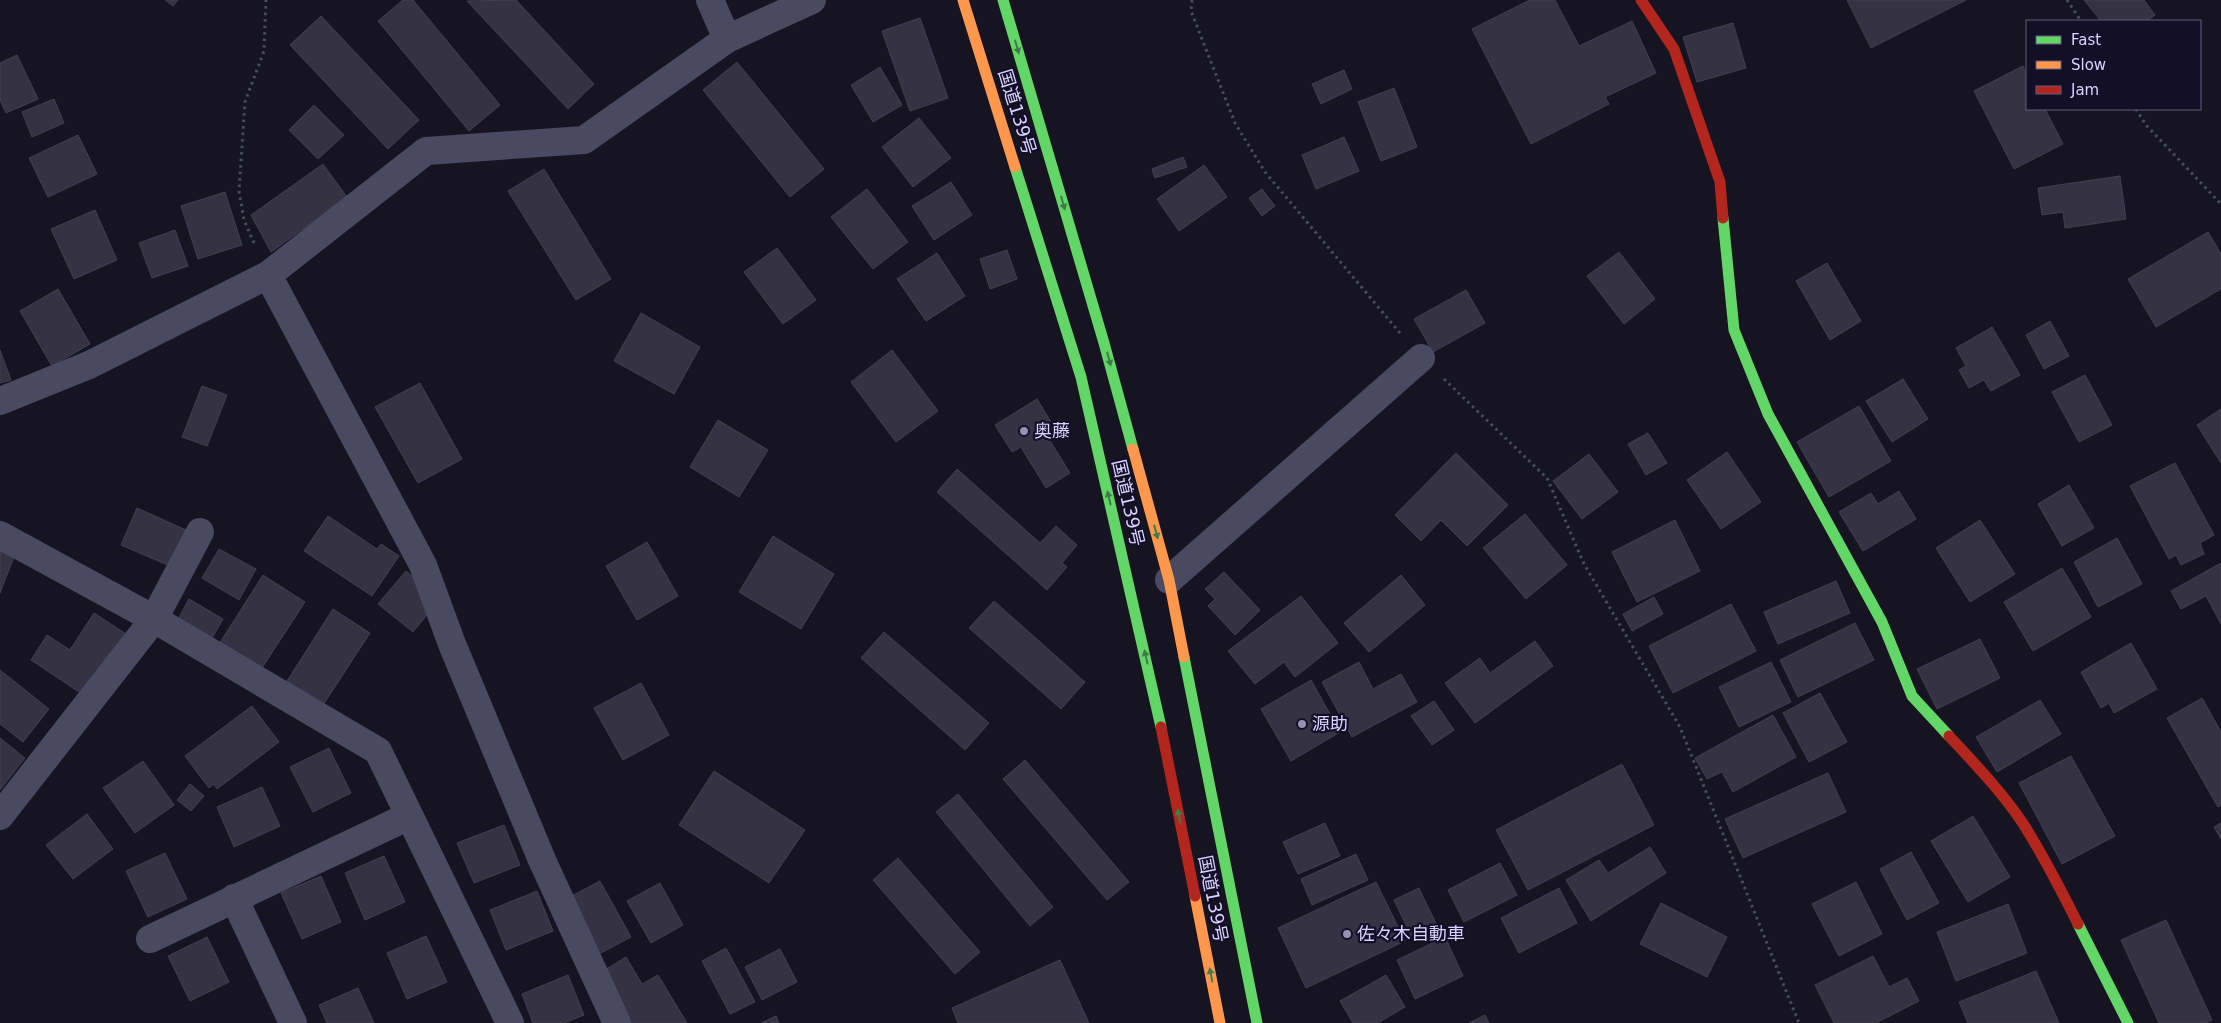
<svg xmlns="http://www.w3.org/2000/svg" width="2221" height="1023" viewBox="0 0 2221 1023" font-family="'DejaVu Sans','Noto Sans JP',sans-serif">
<rect width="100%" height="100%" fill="#161421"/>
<g fill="#343243" stroke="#433f54">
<path d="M 165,0 L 178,0 L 173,6 Z"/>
<path d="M 403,0 L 413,0 L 500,105 L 469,131 L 378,21 Z"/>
<path d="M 516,0 L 594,84 L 568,109 L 467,1 Z"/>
<path d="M 1530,0 L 1555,0 L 1579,46 L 1632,21 L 1656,73 L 1605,97 L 1609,104 L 1531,144 L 1472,29 Z"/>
<path d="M 1847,0 L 1966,0 L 1871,48 Z"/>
<path d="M 2084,0 L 2144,0 L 2155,15 L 2147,21 L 2101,21 Z"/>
<path d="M 321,16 L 419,120 L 388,149 L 290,45 Z"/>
<path d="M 920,18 L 948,98 L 910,111 L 882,31 Z"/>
<path d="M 1733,23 L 1746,68 L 1697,82 L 1683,37 Z"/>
<path d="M 17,55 L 38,99 L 6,113 L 0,100 L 0,63 Z"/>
<path d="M 737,62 L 824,169 L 790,197 L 703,90 Z"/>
<path d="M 2023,66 L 2027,75 L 2027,109 L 2045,109 L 2063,144 L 2014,169 L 1974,91 Z"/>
<path d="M 880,67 L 902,105 L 873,122 L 851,85 Z"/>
<path d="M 1344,70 L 1352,89 L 1321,104 L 1312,84 Z"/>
<path d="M 1394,88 L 1417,147 L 1381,161 L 1358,102 Z"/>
<path d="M 54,99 L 64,123 L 32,137 L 22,112 Z"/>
<path d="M 314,105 L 344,135 L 318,159 L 289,130 Z"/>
<path d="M 919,118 L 951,158 L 913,187 L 882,147 Z"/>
<path d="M 78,135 L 97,174 L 48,197 L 29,158 Z"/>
<path d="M 1344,137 L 1359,171 L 1316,189 L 1302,155 Z"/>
<path d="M 1183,157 L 1187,167 L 1155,178 L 1152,169 Z"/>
<path d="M 323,164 L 347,197 L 271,252 L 251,215 Z"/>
<path d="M 1204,165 L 1227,197 L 1179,231 L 1157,199 Z"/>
<path d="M 544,169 L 611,279 L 576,300 L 508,191 Z"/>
<path d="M 2120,176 L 2126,219 L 2065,228 L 2063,212 L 2042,215 L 2038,188 Z"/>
<path d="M 951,182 L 972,215 L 934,240 L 912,206 Z"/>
<path d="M 867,189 L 908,242 L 873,269 L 831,217 Z"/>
<path d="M 1262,189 L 1275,206 L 1262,216 L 1249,198 Z"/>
<path d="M 225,192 L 242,245 L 198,259 L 181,206 Z"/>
<path d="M 95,210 L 117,260 L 74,279 L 51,229 Z"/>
<path d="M 175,230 L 188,266 L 152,278 L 139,243 Z"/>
<path d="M 2208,232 L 2221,254 L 2221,289 L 2156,327 L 2128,279 Z"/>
<path d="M 777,248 L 816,300 L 783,324 L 744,272 Z"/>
<path d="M 1007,250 L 1017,279 L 990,289 L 980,259 Z"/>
<path d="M 1619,252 L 1655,299 L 1624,324 L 1587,276 Z"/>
<path d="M 937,253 L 965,296 L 926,321 L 897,279 Z"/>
<path d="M 1827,263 L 1861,321 L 1830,340 L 1796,281 Z"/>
<path d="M 58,289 L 90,344 L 52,366 L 20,311 Z"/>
<path d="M 1466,290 L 1485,323 L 1433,352 L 1414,319 Z"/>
<path d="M 641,313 L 700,347 L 674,394 L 614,361 Z"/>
<path d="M 2050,321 L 2069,356 L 2044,369 L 2026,335 Z"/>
<path d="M 1992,327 L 2020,375 L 1991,391 L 1984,380 L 1969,388 L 1959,370 L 1966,366 L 1956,348 Z"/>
<path d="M 0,350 L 11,380 L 0,383 Z"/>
<path d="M 892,350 L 938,411 L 896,442 L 851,382 Z"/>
<path d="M 2085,375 L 2112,425 L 2079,442 L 2052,392 Z"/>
<path d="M 1903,379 L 1928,419 L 1892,442 L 1866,401 Z"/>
<path d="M 420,383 L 462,459 L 418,483 L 375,407 Z"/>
<path d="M 202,386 L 227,395 L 207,446 L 182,437 Z"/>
<path d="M 1037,399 L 1054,427 L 1045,433 L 1070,473 L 1046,488 L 1021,447 L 1012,452 L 995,425 Z"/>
<path d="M 1859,406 L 1891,461 L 1829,497 L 1797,442 Z"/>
<path d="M 2221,409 L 2221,463 L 2197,425 Z"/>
<path d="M 718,420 L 768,450 L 739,497 L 690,467 Z"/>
<path d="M 1648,433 L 1667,463 L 1646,475 L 1628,444 Z"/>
<path d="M 1727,452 L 1761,502 L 1721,529 L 1687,480 Z"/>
<path d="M 1456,453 L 1508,505 L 1467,546 L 1441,520 L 1421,541 L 1395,515 Z"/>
<path d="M 1589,454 L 1618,492 L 1582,519 L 1553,481 Z"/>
<path d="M 2175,463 L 2214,535 L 2200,543 L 2204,554 L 2181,565 L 2176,555 L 2169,559 L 2130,486 Z"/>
<path d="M 957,469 L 1040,543 L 1056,526 L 1077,545 L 1062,563 L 1067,567 L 1047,590 L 937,492 Z"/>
<path d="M 2069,485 L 2094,528 L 2062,546 L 2038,504 Z"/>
<path d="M 1899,491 L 1916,519 L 1863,551 L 1839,512 L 1871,493 L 1878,504 Z"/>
<path d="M 137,508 L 186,530 L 170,566 L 121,545 Z"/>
<path d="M 1525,514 L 1567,565 L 1526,599 L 1483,548 Z"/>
<path d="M 328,516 L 377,549 L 381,544 L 399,556 L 372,596 L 304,551 Z"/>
<path d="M 1675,520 L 1700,571 L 1637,602 L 1612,552 Z"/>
<path d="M 1980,520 L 2015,574 L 1970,602 L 1936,548 Z"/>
<path d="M 773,536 L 834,574 L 801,629 L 739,592 Z"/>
<path d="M 2117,538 L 2142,584 L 2098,607 L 2074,562 Z"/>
<path d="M 647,542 L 678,596 L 637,620 L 606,566 Z"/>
<path d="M 0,549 L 15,554 L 0,593 Z"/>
<path d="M 219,549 L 256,569 L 239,600 L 202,578 Z"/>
<path d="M 2221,563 L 2221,624 L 2206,596 L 2181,609 L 2171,591 Z"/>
<path d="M 2062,568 L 2091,617 L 2033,651 L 2004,602 Z"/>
<path d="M 406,571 L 426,588 L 435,605 L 413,632 L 378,604 Z"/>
<path d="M 1224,572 L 1260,610 L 1235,635 L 1208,606 L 1215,599 L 1205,589 Z"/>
<path d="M 263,575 L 305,602 L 260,671 L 219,644 Z"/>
<path d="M 1401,575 L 1425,605 L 1369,652 L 1344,623 Z"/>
<path d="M 1836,581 L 1850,613 L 1778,644 L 1764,612 Z"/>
<path d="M 1301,596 L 1338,643 L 1295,677 L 1284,662 L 1255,684 L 1228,651 Z"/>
<path d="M 1654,597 L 1663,614 L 1632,631 L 1623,614 Z"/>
<path d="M 189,599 L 223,619 L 207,647 L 174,627 Z"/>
<path d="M 994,601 L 1085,682 L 1061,709 L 969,628 Z"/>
<path d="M 1731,604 L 1756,651 L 1673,693 L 1649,646 Z"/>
<path d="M 333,609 L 370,633 L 323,705 L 287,681 Z"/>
<path d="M 94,613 L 129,636 L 88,698 L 31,660 L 47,635 L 70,650 Z"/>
<path d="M 1855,623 L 1874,660 L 1798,697 L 1780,660 Z"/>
<path d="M 884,632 L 989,723 L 965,750 L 861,658 Z"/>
<path d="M 1980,639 L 2000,678 L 1937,709 L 1917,669 Z"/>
<path d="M 1535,641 L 1553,666 L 1475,723 L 1445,683 L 1480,658 L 1490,673 Z"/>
<path d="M 2131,643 L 2157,689 L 2114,713 L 2109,703 L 2101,708 L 2081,672 Z"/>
<path d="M 1359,662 L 1373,689 L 1401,674 L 1417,702 L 1352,737 L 1322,682 Z"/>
<path d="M 1771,662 L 1791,702 L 1739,727 L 1719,687 Z"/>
<path d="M 0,670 L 49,709 L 23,742 L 0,724 Z"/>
<path d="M 1311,680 L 1340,732 L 1291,761 L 1261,709 Z"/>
<path d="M 641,683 L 669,735 L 623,760 L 594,708 Z"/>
<path d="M 1820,693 L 1847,742 L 1809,762 L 1783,713 Z"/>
<path d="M 2202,698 L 2221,732 L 2221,805 L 2218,807 L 2167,718 Z"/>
<path d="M 2040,700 L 2061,734 L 1997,772 L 1976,737 Z"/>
<path d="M 1434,701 L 1454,730 L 1432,745 L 1411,716 Z"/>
<path d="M 252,706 L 279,742 L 217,789 L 214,784 L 209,788 L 185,756 Z"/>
<path d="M 1773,715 L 1796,757 L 1733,792 L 1722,772 L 1707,779 L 1695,758 Z"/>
<path d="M 0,738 L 25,758 L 0,790 Z"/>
<path d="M 329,748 L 351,793 L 313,812 L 290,767 Z"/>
<path d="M 2071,756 L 2115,836 L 2062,864 L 2019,783 Z"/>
<path d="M 1025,760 L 1129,882 L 1107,900 L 1003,779 Z"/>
<path d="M 143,761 L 174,805 L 135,833 L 103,788 Z"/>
<path d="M 1622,764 L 1654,825 L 1528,890 L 1496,830 Z"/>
<path d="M 714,771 L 805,830 L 769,883 L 679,825 Z"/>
<path d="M 1828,773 L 1846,812 L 1743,858 L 1725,819 Z"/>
<path d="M 190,784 L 204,796 L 191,811 L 177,800 Z"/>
<path d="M 262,787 L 280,826 L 234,847 L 217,807 Z"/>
<path d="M 958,794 L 1053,907 L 1030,926 L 936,812 Z"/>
<path d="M 87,814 L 113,849 L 73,879 L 46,845 Z"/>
<path d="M 1973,816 L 2010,877 L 1968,902 L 1931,841 Z"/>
<path d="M 1325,823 L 1340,856 L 1298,874 L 1283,842 Z"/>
<path d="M 2221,823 L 2221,839 L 2214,827 Z"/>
<path d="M 504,825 L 520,865 L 474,883 L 457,843 Z"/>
<path d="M 1650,847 L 1666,873 L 1591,921 L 1566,880 L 1599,860 L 1608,873 Z"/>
<path d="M 1911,852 L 1939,903 L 1907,920 L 1880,869 Z"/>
<path d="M 165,853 L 187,899 L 148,917 L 126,871 Z"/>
<path d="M 1356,854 L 1368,880 L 1312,905 L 1301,879 Z"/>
<path d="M 384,856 L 405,902 L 365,920 L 345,873 Z"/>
<path d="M 898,858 L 980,952 L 955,974 L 873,880 Z"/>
<path d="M 1500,863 L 1517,895 L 1464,922 L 1448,890 Z"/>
<path d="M 321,876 L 341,922 L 302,939 L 281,893 Z"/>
<path d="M 600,881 L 631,937 L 597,955 L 566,899 Z"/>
<path d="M 1376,882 L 1405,941 L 1306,988 L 1278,928 Z"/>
<path d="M 1856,882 L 1882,934 L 1839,956 L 1812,904 Z"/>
<path d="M 660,883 L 683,925 L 651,943 L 627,901 Z"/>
<path d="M 1419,888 L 1439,930 L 1414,942 L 1394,900 Z"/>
<path d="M 1559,888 L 1577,923 L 1519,953 L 1501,918 Z"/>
<path d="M 537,891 L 553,931 L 506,950 L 490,910 Z"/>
<path d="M 1661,903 L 1727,937 L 1707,977 L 1640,944 Z"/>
<path d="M 2008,904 L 2027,953 L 1956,981 L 1937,932 Z"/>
<path d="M 2166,920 L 2212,1020 L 2206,1023 L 2159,1023 L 2121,940 Z"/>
<path d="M 426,936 L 447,982 L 407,999 L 387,953 Z"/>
<path d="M 207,937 L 229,982 L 190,1001 L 168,956 Z"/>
<path d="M 1445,937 L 1463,976 L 1415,999 L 1397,960 Z"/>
<path d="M 726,948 L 755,1002 L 730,1014 L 702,961 Z"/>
<path d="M 780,949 L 797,982 L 762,1000 L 745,967 Z"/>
<path d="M 1873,956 L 1889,987 L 1907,978 L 1919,1001 L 1876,1023 L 1834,1023 L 1815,985 Z"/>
<path d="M 626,957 L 642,984 L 658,975 L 687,1023 L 630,1023 L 603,971 Z"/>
<path d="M 1060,960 L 1089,1023 L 958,1023 L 952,1008 Z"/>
<path d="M 2036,971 L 2059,1023 L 1968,1023 L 1959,1002 Z"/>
<path d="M 568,975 L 584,1015 L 564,1023 L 533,1023 L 522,994 Z"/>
<path d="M 1386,975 L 1405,1007 L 1378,1023 L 1353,1023 L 1340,1001 Z"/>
<path d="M 358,988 L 374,1023 L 327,1023 L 319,1005 Z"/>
<path d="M 1485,1015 L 1489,1023 L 1469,1023 Z"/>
<path d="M 776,1016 L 779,1023 L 761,1023 Z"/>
</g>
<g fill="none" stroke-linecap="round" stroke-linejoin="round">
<g stroke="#44505f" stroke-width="3" stroke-dasharray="2.5 4" stroke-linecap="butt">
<path d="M 1192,0 L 1191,11 L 1235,123 L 1265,172 L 1400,333"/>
<path d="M 2067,0 L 2081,21"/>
<path d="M 2136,109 L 2146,125 L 2221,204"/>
<path d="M 254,243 L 244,220 L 239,191 L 245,102 L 264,51 L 266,0"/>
<path d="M 1444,379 L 1547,478 L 1584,564 L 1680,727 L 1799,1023"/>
</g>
<g stroke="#4a4962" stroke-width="28">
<path d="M 710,0 L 727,39"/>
<path d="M 268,275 L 423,565 L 452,644 L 542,860 L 617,1023"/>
<path d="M 0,401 L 89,365 L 268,275 L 426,151 L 584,140 L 727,39 L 812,0"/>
<path d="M 0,535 L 154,619 L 378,751 L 510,1023"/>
<path d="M 1169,580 L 1421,358"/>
<path d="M 0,816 L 154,619 L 200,532"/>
<path d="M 234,898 L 293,1023"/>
<path d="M 150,939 L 409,816"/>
</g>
<g stroke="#63d668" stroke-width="11">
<path d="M 1003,0 L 1104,343 L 1133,449"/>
<path d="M 1015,167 L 1081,377 L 1161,727"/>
<path d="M 1723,218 L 1734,330 L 1768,414 L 1882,622 L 1912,696 L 1949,736"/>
<path d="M 1184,657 L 1257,1023"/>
<path d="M 2078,924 L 2128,1023"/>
</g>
<g stroke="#ff974d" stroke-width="11">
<path d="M 963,0 L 1015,167"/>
<path d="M 1133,449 L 1169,580 L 1184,657"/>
<path d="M 1195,896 L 1220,1023"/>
</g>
<g stroke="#b3261e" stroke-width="11">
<path d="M 1641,0 L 1674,49 L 1720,182 L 1723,218"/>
<path d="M 1161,727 L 1195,896"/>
<path d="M 1949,736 C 1976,765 2003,793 2024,825 C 2044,857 2061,890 2078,924"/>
</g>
</g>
<defs><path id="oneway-solid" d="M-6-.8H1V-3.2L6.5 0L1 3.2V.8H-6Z" transform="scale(1.25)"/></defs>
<g fill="#3f7c4a">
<use href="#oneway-solid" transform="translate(1017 47) rotate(74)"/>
<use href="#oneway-solid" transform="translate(1063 203) rotate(74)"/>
<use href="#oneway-solid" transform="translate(1109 359) rotate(75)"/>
<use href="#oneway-solid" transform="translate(1109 498) rotate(-103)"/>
<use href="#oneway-solid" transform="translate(1156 532) rotate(75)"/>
<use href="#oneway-solid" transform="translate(1146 657) rotate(-103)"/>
<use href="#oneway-solid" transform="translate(1179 816) rotate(-101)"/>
<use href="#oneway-solid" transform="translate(1211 975) rotate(-101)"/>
</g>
<g fill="#9591b1" stroke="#130f26" stroke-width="2">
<circle cx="1024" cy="431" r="5"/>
<circle cx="1302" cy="724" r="5"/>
<circle cx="1347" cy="934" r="5"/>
</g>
<g text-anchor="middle" stroke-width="4.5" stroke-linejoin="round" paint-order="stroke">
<g font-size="18" fill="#d9d4ff" stroke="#130f26">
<text transform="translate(1017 112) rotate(73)" y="6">国道139号</text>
<text transform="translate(1128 503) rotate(77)" y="6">国道139号</text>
<text transform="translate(1213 899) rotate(79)" y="6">国道139号</text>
</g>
<g font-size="18" fill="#d9d4ff" stroke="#130f26" text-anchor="start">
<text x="1034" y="437">奥藤</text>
<text x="1312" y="730">源助</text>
<text x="1357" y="940">佐々木自動車</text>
</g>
</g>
<rect x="2026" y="20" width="175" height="90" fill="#130f26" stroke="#625e7d"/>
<rect x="2036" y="36" width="25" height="8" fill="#63d668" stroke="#625e7d"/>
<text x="2071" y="45" font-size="15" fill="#d9d4ff">Fast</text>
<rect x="2036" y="61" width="25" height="8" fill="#ff974d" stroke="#625e7d"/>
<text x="2071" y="70" font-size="15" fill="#d9d4ff">Slow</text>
<rect x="2036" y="86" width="25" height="8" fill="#b3261e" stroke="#625e7d"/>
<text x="2071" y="95" font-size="15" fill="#d9d4ff">Jam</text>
</svg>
